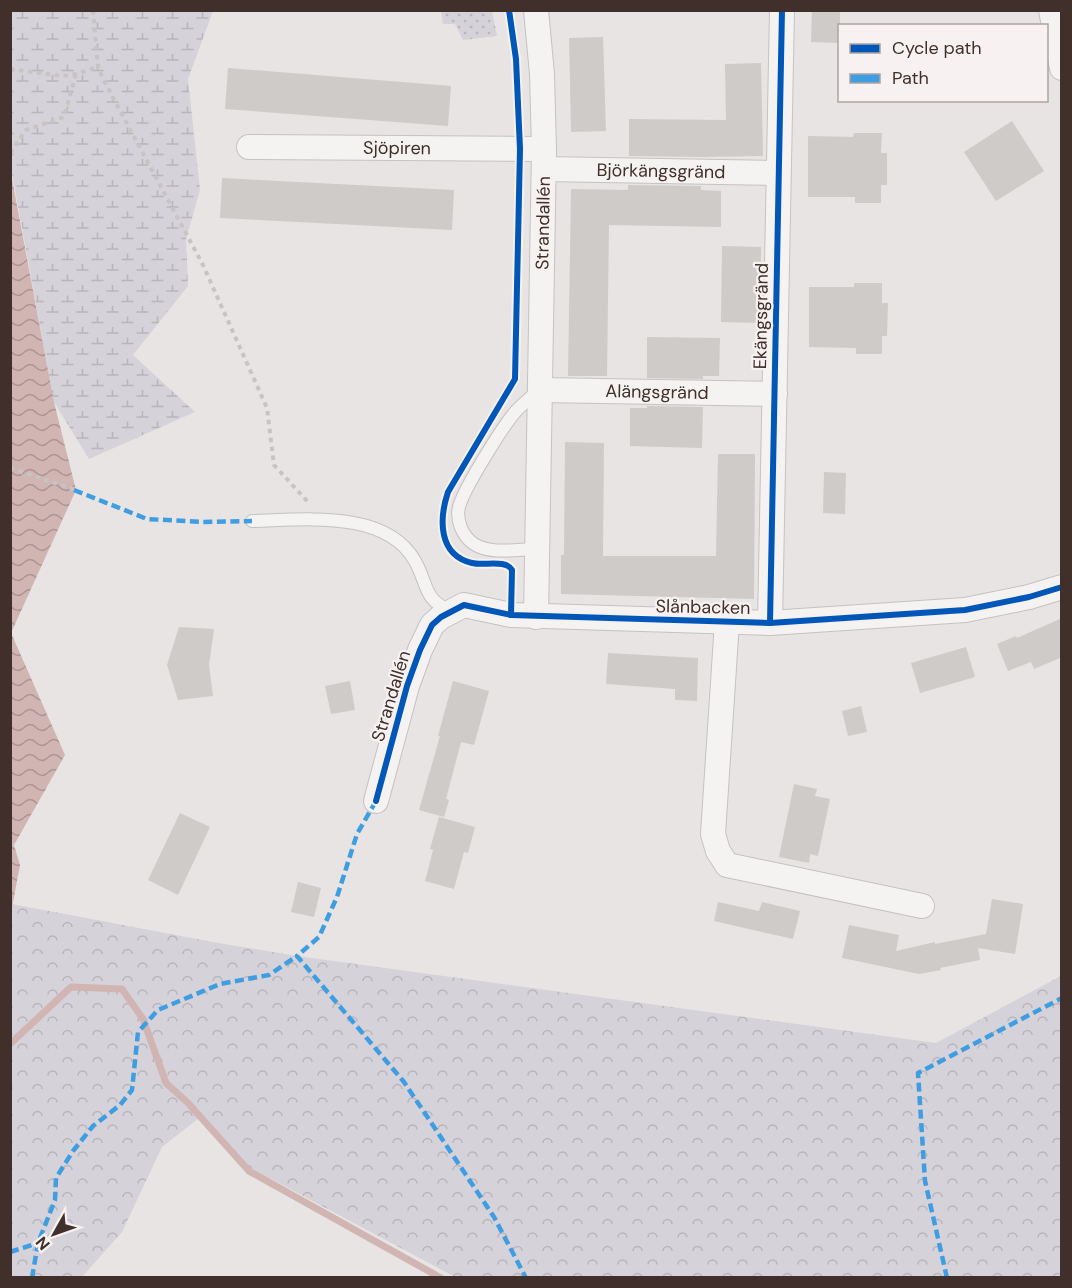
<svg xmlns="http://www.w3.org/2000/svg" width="1072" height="1288" viewBox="0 0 1072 1288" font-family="'DM Sans',sans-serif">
<defs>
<pattern id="forest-crowns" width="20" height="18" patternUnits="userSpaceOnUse" patternTransform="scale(1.5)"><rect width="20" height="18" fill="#d6d2da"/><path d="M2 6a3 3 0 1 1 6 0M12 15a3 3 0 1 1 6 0" fill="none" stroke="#b9b5bb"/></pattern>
<pattern id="wetland-marsh" width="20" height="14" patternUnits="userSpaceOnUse" patternTransform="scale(1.5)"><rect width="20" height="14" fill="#d6d2da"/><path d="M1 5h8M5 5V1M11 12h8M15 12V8" fill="none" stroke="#b9b5bb"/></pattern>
<pattern id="park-dots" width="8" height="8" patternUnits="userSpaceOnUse" patternTransform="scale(1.5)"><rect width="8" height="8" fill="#d6d2da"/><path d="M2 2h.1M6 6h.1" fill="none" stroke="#b9b5bb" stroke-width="1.8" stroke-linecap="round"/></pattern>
<pattern id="water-waves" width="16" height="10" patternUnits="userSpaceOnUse" patternTransform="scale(1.5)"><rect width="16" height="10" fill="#d1b5b3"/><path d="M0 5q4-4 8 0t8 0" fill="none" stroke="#ab9492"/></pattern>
</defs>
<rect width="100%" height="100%" fill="#e7e4e3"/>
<path fill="url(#forest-crowns)" d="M 12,904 L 213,942 L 297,956 L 936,1043 L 1061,976 L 1061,1277 L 455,1277 L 249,1167 L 199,1118 L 162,1147 L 122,1232 L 82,1277 L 11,1278 L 10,913 Z"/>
<path fill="url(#wetland-marsh)" d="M 10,11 L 213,11 L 188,79 L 200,190 L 186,239 L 188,286 L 133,355 L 195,412 L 89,459 L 54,402 L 11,168 Z"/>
<path fill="url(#park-dots)" d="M 441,11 L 492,11 L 497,36 L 463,40 L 455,24 L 443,24 Z"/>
<path fill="url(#water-waves)" d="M 10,168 L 54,402 L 76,490 L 11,633 L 65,755 L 14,845 L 20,865 L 11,913 Z"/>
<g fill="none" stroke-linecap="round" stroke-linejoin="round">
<path stroke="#d1b5b3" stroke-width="7" d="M 10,1044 L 71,987 L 122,989 L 143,1019 L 166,1083 L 188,1103 L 249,1171 L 441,1278"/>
</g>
<g fill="#cecbc9">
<path d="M 812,10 L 840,10 L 840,43 L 811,42 Z"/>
<path d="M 603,37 L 606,131 L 571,132 L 569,38 Z"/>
<path d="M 761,63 L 763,156 L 701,157 L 629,156 L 629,119 L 726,120 L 725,64 Z"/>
<path d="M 228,68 L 451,86 L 448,126 L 225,109 Z"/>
<path d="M 1012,121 L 1044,171 L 996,201 L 964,152 Z"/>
<path d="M 854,133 L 882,133 L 881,153 L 887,153 L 887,185 L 881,185 L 881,203 L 855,203 L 855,197 L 808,197 L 808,136 L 853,137 Z"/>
<path d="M 222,178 L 454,190 L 452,230 L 220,218 Z"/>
<path d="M 628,185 L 701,186 L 701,190 L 721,191 L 721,227 L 609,225 L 607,376 L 568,376 L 571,189 L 628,190 Z"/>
<path d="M 722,246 L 761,247 L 760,323 L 721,322 Z"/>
<path d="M 854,283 L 882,283 L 882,303 L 888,303 L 887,336 L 882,336 L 882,354 L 856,354 L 856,348 L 809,347 L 809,287 L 854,287 Z"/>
<path d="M 647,337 L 720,338 L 719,376 L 703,376 L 703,379 L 647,378 Z"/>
<path d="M 647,406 L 703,407 L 702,448 L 630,446 L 630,408 L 647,408 Z"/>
<path d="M 565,442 L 604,443 L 603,556 L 716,556 L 718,454 L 755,454 L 754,599 L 561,594 L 561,555 L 564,555 Z"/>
<path d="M 824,472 L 846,473 L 845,514 L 823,513 Z"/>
<path d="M 1062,618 L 1062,657 L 1034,669 L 1031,662 L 1008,671 L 997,644 L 1016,636 L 1017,638 Z"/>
<path d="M 179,627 L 214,629 L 209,665 L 213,696 L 178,700 L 167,665 Z"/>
<path d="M 966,647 L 975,677 L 920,693 L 911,663 Z"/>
<path d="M 608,653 L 698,658 L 697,701 L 675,700 L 675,689 L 606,684 Z"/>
<path d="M 350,681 L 355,710 L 331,714 L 325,686 Z"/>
<path d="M 453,681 L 489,691 L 474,745 L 461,742 L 446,799 L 449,800 L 444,817 L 419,810 L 440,736 L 438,736 Z"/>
<path d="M 861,706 L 867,732 L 848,736 L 842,711 Z"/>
<path d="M 794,784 L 817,789 L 815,796 L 830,799 L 818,856 L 810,854 L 809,863 L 779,857 Z"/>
<path d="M 180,813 L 210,827 L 178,895 L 148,880 Z"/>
<path d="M 439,817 L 475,827 L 468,853 L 464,852 L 454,889 L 425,881 L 433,850 L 430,849 Z"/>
<path d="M 298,882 L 321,888 L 314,917 L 291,912 Z"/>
<path d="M 992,899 L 1023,904 L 1015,954 L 978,948 L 980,960 L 940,968 L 941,970 L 919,974 L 842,958 L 849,925 L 899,935 L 896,951 L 935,942 L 935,944 L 986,934 Z"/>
<path d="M 718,902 L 759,911 L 762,902 L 800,911 L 793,939 L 714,921 Z"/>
</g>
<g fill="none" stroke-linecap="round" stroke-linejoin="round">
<defs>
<g id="lane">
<path d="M 252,521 C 303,520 386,509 415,561 C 428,584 423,600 451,611"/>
<path d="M 537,549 C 518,549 491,555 474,544 C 462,536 456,520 459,507 C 463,490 505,422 518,409 C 525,402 532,396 539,390"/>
</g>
<g id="street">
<path d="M 536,10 L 542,74 L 544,149 L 536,617"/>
<path d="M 1051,10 L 1062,68"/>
<path id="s1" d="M 249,147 L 544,149"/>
<path id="s2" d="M 544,169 L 778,173"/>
<path id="s3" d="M 540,390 L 775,394"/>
<path d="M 727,622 L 713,834 L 718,851 L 727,865 L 922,906"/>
<path d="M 770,623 L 782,10"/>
<path d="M 376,801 L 407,686 L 420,650 L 432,625 L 441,617 L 464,605 L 511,615 L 770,623 L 965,610 L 1029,597 L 1062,587"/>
</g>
</defs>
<use href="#lane" stroke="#c5c2c1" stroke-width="14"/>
<use href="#street" stroke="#c5c2c1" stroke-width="26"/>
<g stroke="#c8c4c3" stroke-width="4" stroke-dasharray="4.5 4.5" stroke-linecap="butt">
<path d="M 93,10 L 98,67 L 102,77 L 203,265 L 267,408 L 274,465 L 308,502"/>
<path d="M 10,69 L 62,76 L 76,74 L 98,67"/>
<path d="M 10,153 L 26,130 L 64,117 L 76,74"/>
<path d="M 10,468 L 76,490"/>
<path d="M 10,633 L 11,633"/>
<path d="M 10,844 L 14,845"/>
</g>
<use href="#lane" stroke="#f5f3f2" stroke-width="12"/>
<use href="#street" stroke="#f5f3f2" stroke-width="24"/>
<g stroke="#3f9de1" stroke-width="4.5" stroke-dasharray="9 4.5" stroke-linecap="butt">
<path d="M 74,490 L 147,519 L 202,522 L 252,521"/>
<path d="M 376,801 L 357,834 L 337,897 L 319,937 L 297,956 L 404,1082 L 494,1217 L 526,1278"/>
<path d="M 10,1252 L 38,1243"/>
<path d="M 32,1278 L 38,1243 L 55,1200 L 56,1178 L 73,1151 L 93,1126 L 120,1105 L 132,1090 L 138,1032 L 158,1010 L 220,984 L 269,975 L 297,956"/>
<path d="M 947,1278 L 925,1181 L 918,1073 L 1062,998"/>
</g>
<defs>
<g id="cycleway">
<path d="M 509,10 L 516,59 L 520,149 L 515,379 L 448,492 C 439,519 438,555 472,563 C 484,566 506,559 512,570 L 511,615"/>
<path d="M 770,623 L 782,10"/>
<path d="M 376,801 L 407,686 L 420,650 L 432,625 L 441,617 L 464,605 L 511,615 L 770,623 L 965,610 L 1029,597 L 1062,587"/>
</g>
</defs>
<use href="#cycleway" stroke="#f7f2f1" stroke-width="10"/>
<use href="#cycleway" stroke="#0057b8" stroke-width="6"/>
</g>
<g text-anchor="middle" stroke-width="4.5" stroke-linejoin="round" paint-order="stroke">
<g font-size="18" fill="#402f2a" stroke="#f7f2f1">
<text dy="6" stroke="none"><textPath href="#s1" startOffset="148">Sjöpiren</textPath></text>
<text dy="6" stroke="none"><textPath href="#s2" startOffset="117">Björkängsgränd</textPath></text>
<text transform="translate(543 223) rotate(-89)" y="6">Strandallén</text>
<text transform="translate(761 316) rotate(-89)" y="6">Ekängsgränd</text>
<text dy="6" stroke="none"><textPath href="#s3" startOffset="117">Alängsgränd</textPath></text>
<text transform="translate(703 607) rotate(1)" y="6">Slånbacken</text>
<text transform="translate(391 696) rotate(-73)" y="6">Strandallén</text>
</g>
</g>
<rect width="1072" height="1288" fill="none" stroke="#402f2a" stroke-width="24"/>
<rect x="838" y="24" width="210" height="78" fill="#f7f2f1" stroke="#aea4a1" stroke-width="1.5"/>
<rect x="850" y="44" width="30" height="9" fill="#0057b8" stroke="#aea4a1" stroke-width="1.5"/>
<text x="892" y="54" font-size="18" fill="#402f2a">Cycle path</text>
<rect x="850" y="74" width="30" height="9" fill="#3f9de1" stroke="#aea4a1" stroke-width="1.5"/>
<text x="892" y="84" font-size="18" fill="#402f2a">Path</text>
<g transform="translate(54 1234) rotate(230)" stroke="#f7f2f1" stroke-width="4.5" paint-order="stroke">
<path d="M0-4.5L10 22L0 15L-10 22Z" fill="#402f2a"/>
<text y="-9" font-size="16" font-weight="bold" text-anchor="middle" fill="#402f2a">N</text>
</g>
</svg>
